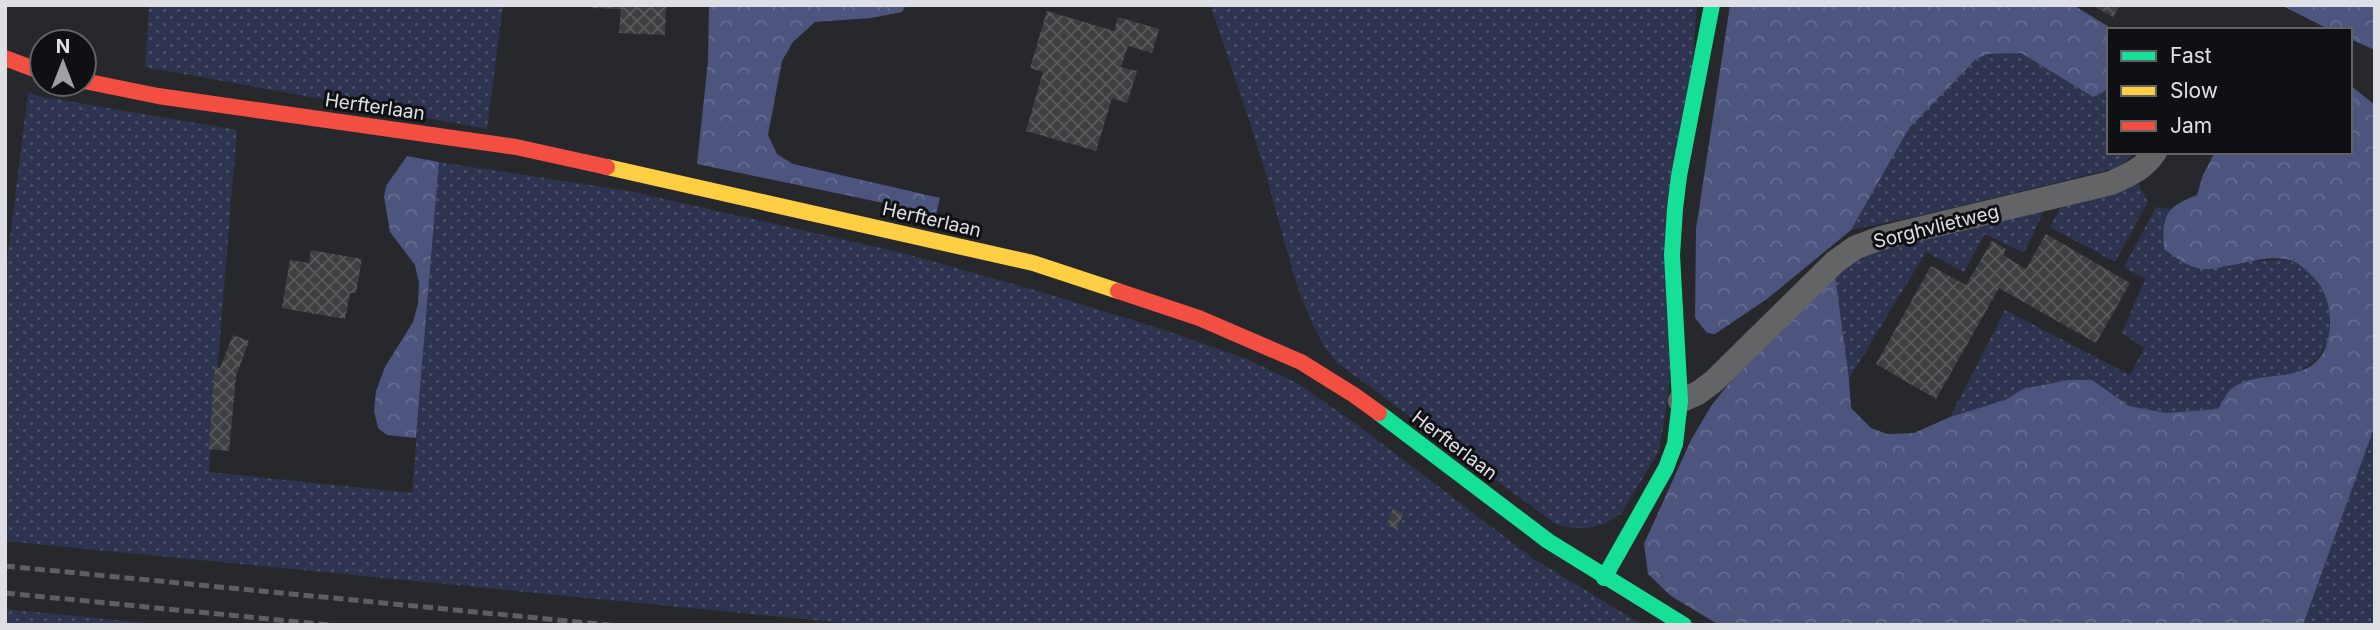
<svg xmlns="http://www.w3.org/2000/svg" width="2380" height="630" viewBox="0 0 2380 630" font-family="Inter,sans-serif">
<defs>
<pattern id="grass-dots" width="8" height="8" patternUnits="userSpaceOnUse" patternTransform="scale(1.75)"><rect width="8" height="8" fill="#2e334f"/><path d="M2 2h.1M6 6h.1" fill="none" stroke="#4c5068" stroke-width="1.8" stroke-linecap="round"/></pattern>
<pattern id="forest-crowns" width="20" height="18" patternUnits="userSpaceOnUse" patternTransform="scale(1.75)"><rect width="20" height="18" fill="#4d557f"/><path d="M2 6a3 3 0 1 1 6 0M12 15a3 3 0 1 1 6 0" fill="none" stroke="#666d91"/></pattern>
<pattern id="building-cross-hatch" width="8" height="8" patternUnits="userSpaceOnUse" patternTransform="scale(1.75)"><rect width="8" height="8" fill="#3e3f41"/><path d="M0 0l8 8M0 8l8-8" fill="none" stroke="#595a5c"/></pattern>
</defs>
<rect width="100%" height="100%" fill="#27282c"/>
<g fill="url(#grass-dots)">
<path d="M 149,5 L 503,5 L 487,129 L 145,67 Z"/>
<path d="M 1210,5 L 1697,5 L 1668,397 L 1659,451 L 1621,514 L 1604,524 L 1589,528 L 1572,528 L 1557,525 L 1336,362 C 1298,315 1284,236 1267,178 C 1250,120 1230,63 1210,5 Z"/>
<path d="M 2021,53 L 2093,97 L 2105,91 L 2109,85 L 2109,152 L 2135,152 L 2120,167 L 1928,214 L 1851,230 L 1909,127 L 1976,59 L 1988,54 Z"/>
<path d="M 28,92 L 38,96 L 237,130 L 209,472 L 412,493 L 439,162 L 629,191 L 903,253 L 1045,293 L 1161,329 L 1247,359 L 1299,384 L 1360,427 L 1534,559 L 1643,625 L 865,625 L 5,541 L 5,279 Z"/>
<path d="M 2138,184 L 2148,202 L 2115,262 L 2050,227 L 2061,206 L 2111,194 Z"/>
<path d="M 2156,207 L 2172,209 L 2163,223 L 2258,261 L 2287,259 L 2304,268 L 2319,284 L 2328,299 L 2330,320 L 2329,340 L 2317,359 L 2299,372 L 2253,379 L 2218,409 L 2166,413 L 2129,407 L 2091,380 L 2023,389 L 2005,400 L 1950,417 L 2005,310 L 2130,375 L 2144,348 L 2122,333 L 2145,279 L 2124,267 Z"/>
<path d="M 2045,209 L 2024,253 L 1985,234 L 1964,272 L 1926,252 L 1849,379 L 1835,275 L 1863,254 Z"/>
<path d="M 2375,425 L 2375,625 L 2303,625 Z"/>
<path d="M 5,609 L 166,625 L 5,625 Z"/>
</g>
<g fill="url(#forest-crowns)">
<path d="M 709,5 L 906,5 L 902,12 L 871,18 L 815,22 L 793,42 L 782,61 L 768,135 L 777,154 L 793,164 L 940,198 L 936,214 L 697,164 L 708,61 Z"/>
<path d="M 1730,5 L 2073,5 L 2114,30 L 2109,30 L 2109,85 L 2105,91 L 2093,97 L 2021,53 L 1988,54 L 1976,59 L 1909,128 L 1851,230 L 1767,299 L 1715,334 L 1707,333 L 1695,318 L 1696,229 Z"/>
<path d="M 2281,5 L 2375,5 L 2375,50 L 2350,39 L 2350,30 L 2330,30 Z"/>
<path d="M 2350,85 L 2375,105 L 2375,425 L 2303,625 L 1719,625 L 1671,596 L 1648,574 L 1644,544 L 1691,440 L 1711,406 L 1734,377 L 1835,275 L 1849,379 L 1851,408 L 1871,428 L 1887,434 L 1914,433 L 1950,417 L 2005,400 L 2023,389 L 2068,380 L 2092,380 L 2129,406 L 2166,413 L 2218,409 C 2221,404 2225,396 2229,391 C 2259,362 2326,396 2330,325 C 2330,308 2327,293 2316,280 C 2308,272 2298,261 2286,259 C 2268,256 2245,263 2227,266 C 2221,267 2213,270 2206,269 C 2190,269 2176,258 2164,249 C 2162,216 2165,207 2197,195 L 2203,175 L 2215,152 L 2350,152 Z"/>
<path d="M 407,156 L 439,162 L 416,438 L 387,435 L 378,428 L 374,411 L 376,391 L 385,367 L 413,322 L 418,304 L 419,283 L 415,265 L 390,232 L 384,197 L 386,186 Z"/>
</g>
<g fill="url(#building-cross-hatch)">
<path d="M 592,5 L 666,5 L 665,35 L 619,33 L 621,9 L 592,8 Z"/>
<path d="M 2092,5 L 2120,5 L 2113,17 Z"/>
<path d="M 1047,11 L 1114,31 L 1118,17 L 1159,29 L 1152,53 L 1128,46 L 1121,67 L 1137,71 L 1127,103 L 1112,98 L 1096,151 L 1026,131 L 1043,72 L 1030,68 Z"/>
<path d="M 2046,234 L 2130,283 L 2096,343 L 1999,288 L 1936,399 L 1876,364 L 1931,266 L 1966,285 L 1992,241 L 2006,249 L 2003,255 L 2026,269 Z"/>
<path d="M 311,250 L 362,259 L 356,293 L 350,293 L 345,319 L 282,308 L 290,260 L 309,263 Z"/>
<path d="M 233,335 L 249,341 L 236,376 L 229,451 L 209,449 L 215,367 L 220,368 Z"/>
<path d="M 1393,509 L 1403,513 L 1397,529 L 1387,525 Z"/>
</g>
<g fill="none" stroke-linecap="round" stroke-linejoin="round">
<path stroke="#636465" stroke-width="24" d="M 1680,401 L 1698,393 L 1714,381 L 1835,262 L 1856,247 L 1881,238 L 2111,183 C 2129,175 2144,169 2155,152"/>
<g stroke="#16e098" stroke-width="16">
<path d="M 1379,413 L 1548,541 L 1684,625"/>
<path d="M 1604,578 L 1666,468 L 1675,444 L 1680,401 L 1672,255 L 1675,209 L 1679,176 L 1712,5"/>
</g>
<path stroke="#ffcf43" stroke-width="16" d="M 607,167 L 1033,263 L 1118,291"/>
<g stroke="#f24e42" stroke-width="16">
<path d="M 5,58 L 42,72"/>
<path d="M 84,81 L 158,96 L 516,147 L 607,167"/>
<path d="M 1118,291 L 1199,318 L 1301,362 L 1354,395 L 1379,413"/>
</g>
<g stroke="#5e5f62" stroke-width="5" stroke-dasharray="10 5" stroke-linecap="butt">
<path d="M 5,566 L 609,625"/>
<path d="M 5,593 L 330,625"/>
</g>
</g>
<g text-anchor="middle" stroke-width="6" stroke-linejoin="round" paint-order="stroke">
<g font-size="19" fill="#dfe0e5" stroke="#0f1013">
<text transform="translate(375 106) rotate(8)" y="7">Herfterlaan</text>
<text transform="translate(932 219) rotate(13)" y="7">Herfterlaan</text>
<text transform="translate(1936 226) rotate(-14)" y="7">Sorghvlietweg</text>
<text transform="translate(1455 445) rotate(37)" y="7">Herfterlaan</text>
</g>
</g>
<rect width="2380" height="630" fill="none" stroke="#dfe0e5" stroke-width="14"/>
<rect x="2107" y="28" width="245" height="126" fill="#0f1013" stroke="#626367" stroke-width="2"/>
<rect x="2121" y="51" width="35" height="10" fill="#16e098" stroke="#626367" stroke-width="2"/>
<text x="2170" y="63" font-size="21" fill="#dfe0e5">Fast</text>
<rect x="2121" y="86" width="35" height="10" fill="#ffcf43" stroke="#626367" stroke-width="2"/>
<text x="2170" y="98" font-size="21" fill="#dfe0e5">Slow</text>
<rect x="2121" y="121" width="35" height="10" fill="#f24e42" stroke="#626367" stroke-width="2"/>
<text x="2170" y="133" font-size="21" fill="#dfe0e5">Jam</text>
<g transform="translate(63 63)"><circle r="33" fill="#0f1013" stroke="#626367" stroke-width="2"/>
<path d="M0-5L12 26L0 18L-12 26Z" fill="#9fa0a4"/>
<text y="-10" font-size="19" font-weight="bold" text-anchor="middle" fill="#dfe0e5">N</text>
</g>
</svg>
